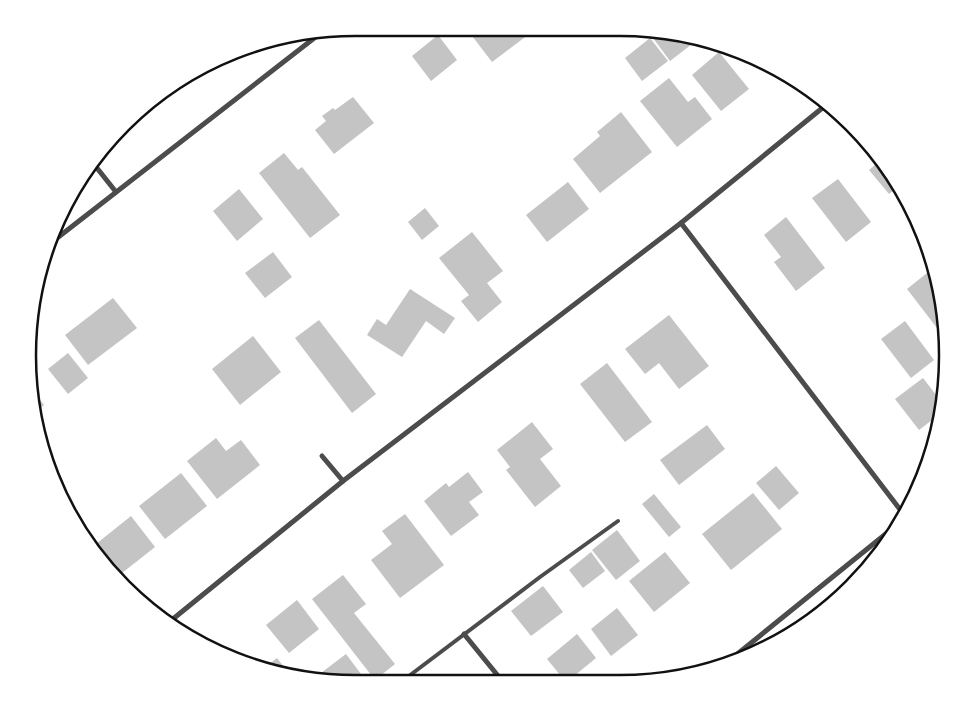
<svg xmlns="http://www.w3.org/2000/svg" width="975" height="711" viewBox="0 0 975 711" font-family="Montserrat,sans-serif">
<rect width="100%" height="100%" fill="#fff"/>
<g fill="#c4c4c4">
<path d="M 466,28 L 537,28 L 492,62 Z"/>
<path d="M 659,33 L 692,37 L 696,41 L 670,61 L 653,38 Z"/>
<path d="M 438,35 L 457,60 L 431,81 L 412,56 Z"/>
<path d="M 650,38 L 668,61 L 642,81 L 625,58 Z"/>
<path d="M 719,52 L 749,89 L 721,111 L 692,75 Z"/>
<path d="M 669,78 L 688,102 L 695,97 L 712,119 L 677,147 L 640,101 Z"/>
<path d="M 353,97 L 374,123 L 334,154 L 315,130 L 326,121 L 322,116 L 333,108 L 335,110 Z"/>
<path d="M 621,112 L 652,152 L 600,193 L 573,159 L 600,136 L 597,132 Z"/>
<path d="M 284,153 L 298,170 L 302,167 L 340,215 L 310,238 L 259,173 Z"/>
<path d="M 882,159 L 899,186 L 889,194 L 869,170 Z"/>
<path d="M 838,179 L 871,222 L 846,242 L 812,198 Z"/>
<path d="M 568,182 L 589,209 L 547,242 L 526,215 Z"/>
<path d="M 239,189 L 263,219 L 237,241 L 213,211 Z"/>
<path d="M 425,208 L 439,226 L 422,240 L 408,222 Z"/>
<path d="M 786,217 L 825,268 L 796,291 L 774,262 L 781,257 L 764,235 Z"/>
<path d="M 472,232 L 503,271 L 487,283 L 502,302 L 478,322 L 461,301 L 469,295 L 439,258 Z"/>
<path d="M 273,252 L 292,277 L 265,298 L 245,273 Z"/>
<path d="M 927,273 L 939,289 L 945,322 L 937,328 L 907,289 Z"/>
<path d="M 410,289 L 455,318 L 444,334 L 426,321 L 402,357 L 367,335 L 377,319 L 386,325 Z"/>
<path d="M 113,298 L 137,328 L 88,365 L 65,335 Z"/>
<path d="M 669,315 L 709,366 L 679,389 L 659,363 L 645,374 L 625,349 Z"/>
<path d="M 319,320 L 376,394 L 352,413 L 295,338 Z"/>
<path d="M 905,321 L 934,360 L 911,378 L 881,339 Z"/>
<path d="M 253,336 L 281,372 L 240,405 L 212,369 Z"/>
<path d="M 68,353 L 88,378 L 68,394 L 48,369 Z"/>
<path d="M 607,363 L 652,422 L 625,442 L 580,384 Z"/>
<path d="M 923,378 L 943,404 L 941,413 L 919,430 L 895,399 Z"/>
<path d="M 30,387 L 44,405 L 34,413 L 30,398 Z"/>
<path d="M 532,422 L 553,449 L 540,459 L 561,486 L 535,507 L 506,470 L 510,467 L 497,450 Z"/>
<path d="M 707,425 L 725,449 L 679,485 L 660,460 Z"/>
<path d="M 216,438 L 226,451 L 241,440 L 260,465 L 217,499 L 187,461 Z"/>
<path d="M 776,466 L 799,493 L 779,510 L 756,483 Z"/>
<path d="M 468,472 L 483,492 L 469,502 L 479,515 L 451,536 L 424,501 L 446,483 L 449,487 Z"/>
<path d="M 181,473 L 207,506 L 165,539 L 139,506 Z"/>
<path d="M 753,493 L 782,529 L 731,570 L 702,534 Z"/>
<path d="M 654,494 L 681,527 L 669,537 L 642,504 Z"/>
<path d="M 405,514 L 444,565 L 400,598 L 371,560 L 392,544 L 382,531 Z"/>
<path d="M 131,516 L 155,547 L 117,577 L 95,555 L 91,548 Z"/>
<path d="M 617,530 L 640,561 L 616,580 L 592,550 Z"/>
<path d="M 591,552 L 605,571 L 583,588 L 569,570 Z"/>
<path d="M 665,552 L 690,583 L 654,612 L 629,581 Z"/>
<path d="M 343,575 L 366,604 L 354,613 L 395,664 L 375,680 L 312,599 Z"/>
<path d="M 543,586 L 563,612 L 531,636 L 511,611 Z"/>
<path d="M 297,600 L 319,629 L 289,653 L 266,625 Z"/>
<path d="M 617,608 L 638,635 L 611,656 L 591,629 Z"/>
<path d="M 577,634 L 596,658 L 568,681 L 565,681 L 547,659 Z"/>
<path d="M 346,654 L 367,682 L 366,683 L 334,683 L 313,679 Z"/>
<path d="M 277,658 L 291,676 L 263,669 Z"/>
<path d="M 425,674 L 431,682 L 414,682 Z"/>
</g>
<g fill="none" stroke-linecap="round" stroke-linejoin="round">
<path stroke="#4c4c4c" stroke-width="4" d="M 401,682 L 540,577 L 618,521"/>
<g stroke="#4c4c4c" stroke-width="5">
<path d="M 93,163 L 116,192"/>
<path d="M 681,223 L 905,516"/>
<path d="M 52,242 L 322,32"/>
<path d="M 322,456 L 343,481"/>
<path d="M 168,623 L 343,481 L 681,223 L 826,105"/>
<path d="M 464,634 L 503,682"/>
<path d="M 725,664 L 903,520"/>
</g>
</g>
<path d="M0 0H975V711H0ZM355 36H620A319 319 0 0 1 939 355V356A319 319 0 0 1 620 675H355A319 319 0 0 1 36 356V355A319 319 0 0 1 355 36Z" fill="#fff" fill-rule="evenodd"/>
<path fill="none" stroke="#111" stroke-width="2.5" d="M355 36H620A319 319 0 0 1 939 355V356A319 319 0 0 1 620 675H355A319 319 0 0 1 36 356V355A319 319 0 0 1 355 36Z"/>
</svg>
